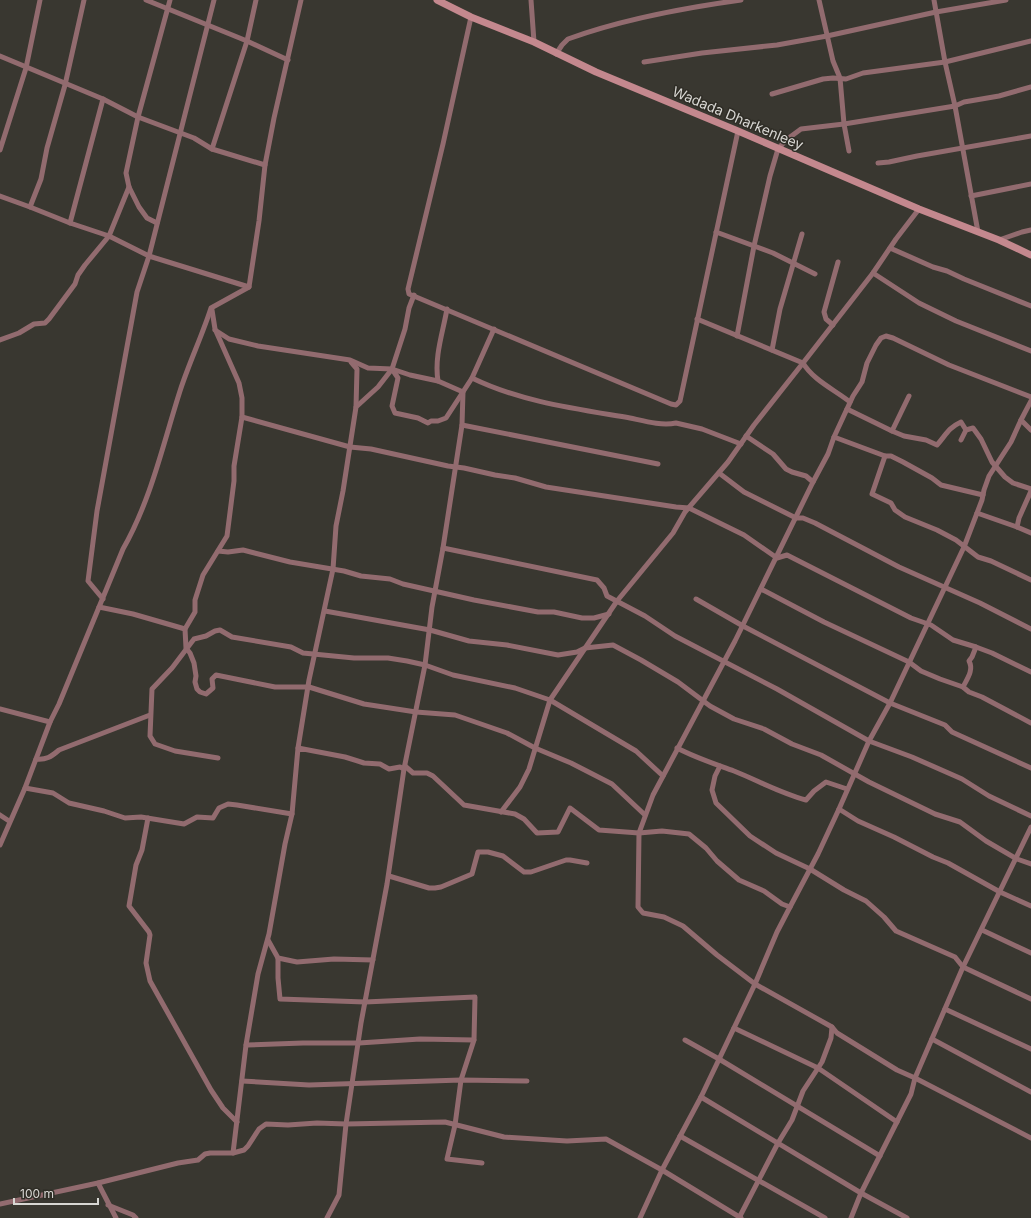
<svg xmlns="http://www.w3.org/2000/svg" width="1031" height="1218" viewBox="0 0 1031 1218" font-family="Inter,sans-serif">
<rect width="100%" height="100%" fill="#393730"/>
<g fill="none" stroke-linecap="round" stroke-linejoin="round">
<g stroke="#926b6f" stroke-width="5">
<path d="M 146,0 L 247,41 L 288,60"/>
<path d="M 531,0 L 534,42"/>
<path d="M 819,0 L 833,61 L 840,78 L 844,124 L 849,151"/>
<path d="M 934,0 L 945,62 L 955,106 L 978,232"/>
<path d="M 471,17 L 443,144 L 408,289 L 409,294 L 671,404 L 676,405 L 680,401 L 738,131"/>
<path d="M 556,54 L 562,45 L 568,39 C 623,19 683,8 741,0"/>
<path d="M 0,56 L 103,99 L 138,117 L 194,138 L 212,149 L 265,165"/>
<path d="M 644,62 L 702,53 L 777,45 L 827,36 L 936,12 L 1006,0"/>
<path d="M 772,94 L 823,79 L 833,78 L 846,79 L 863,73 L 945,62 L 1031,41"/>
<path d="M 212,149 L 247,41 L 256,0"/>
<path d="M 0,150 L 26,68 L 40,0"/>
<path d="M 878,163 L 889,162 L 917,156 L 1031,136"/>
<path d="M 0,196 L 30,207 L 70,223 L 109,236 L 149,256 L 249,287"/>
<path d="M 971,196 L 1031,184"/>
<path d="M 30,207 L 41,179 L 47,148 L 65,85 L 84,0"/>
<path d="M 70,223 L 103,99"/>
<path d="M 157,223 L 147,218 L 139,207 L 129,187 L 126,173 L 138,117 L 170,0"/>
<path d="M 716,232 L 773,253 L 815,274"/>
<path d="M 999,240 L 1022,232 L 1031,230"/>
<path d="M 890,248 L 933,267 L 947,271 L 964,279 L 1031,306"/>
<path d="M 873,273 L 919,303 L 956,321 L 1031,351"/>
<path d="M 212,310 L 215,329 L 239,383 L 242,398 L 242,417 L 234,466 L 234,481 L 227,536 L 203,575 L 195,600 L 195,612 L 185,629 L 186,648 L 190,653 L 194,663 L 196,676 L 195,682 L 197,689 L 200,692 L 206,694 L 213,688 L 212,679 L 216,675 L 275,687 L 309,687 L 364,704 L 416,712 L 455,715 L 507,733 L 535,748 L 571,763 L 612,784 L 645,815"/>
<path d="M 833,325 L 826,319 L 824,312 L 838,262"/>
<path d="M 215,330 L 229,339 L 258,346 L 350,360 L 368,368 L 392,369 L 410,375 L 438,381"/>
<path d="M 737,336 L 754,246 L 770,176 L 778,149 L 786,140 L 801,129 L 844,124 L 955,106 L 964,102 L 999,96 L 1031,87"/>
<path d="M 0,340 L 19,333 L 34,324 L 45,323 L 49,319 L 75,284 L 78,275 L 85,265 L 109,236 L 129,187"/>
<path d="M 772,350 L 780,309 L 802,234"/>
<path d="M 351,362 L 357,369 L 356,407"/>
<path d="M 392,369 L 398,378 L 392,406 L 395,413 L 418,418 L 428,423 L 431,421 L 438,421 L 446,418 L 472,378 L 494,329"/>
<path d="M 472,378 C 521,402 577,409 630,418 C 644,421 661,426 676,423 L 702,429 L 741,444"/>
<path d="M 1031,401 L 1021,420 L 1011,442 L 989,476 L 984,490 L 982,500 L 964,547 L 890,703 L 869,741 L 839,809 L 858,821 L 894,837 L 933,857 L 948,863 L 1000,892 L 1031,906"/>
<path d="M 850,402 C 835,390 813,380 803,363 L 873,273 L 896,239 L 919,209"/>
<path d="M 847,409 L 892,431 L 904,436 L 926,440 L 937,445 C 946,435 948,428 961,422 L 966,430"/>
<path d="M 242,417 L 350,447 L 371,449 L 448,466 L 464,468 L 495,475 L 515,478 L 546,487 L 676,507 L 689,508 L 744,535 L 777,558 L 787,555 L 911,618 L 931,625 L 953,640 L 976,647 L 992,653 L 1031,672"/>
<path d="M 1021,420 L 1031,430"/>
<path d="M 462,425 L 658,464"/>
<path d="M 892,431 L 909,396"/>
<path d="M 746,436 L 773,454 L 786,469 L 792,472 L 806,476 L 813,482 L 828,454 L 834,437 L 853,396 L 862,382 L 867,363 L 876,345 L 881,338 L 886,336 L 893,338 L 949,365 L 1031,397"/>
<path d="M 834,437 L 885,456 L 872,494 L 891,503 L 895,510 L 905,517 L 937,530 L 956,540 L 978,557 L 991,561 L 1031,580"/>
<path d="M 961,440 L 966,430 L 973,428 L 981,439 L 992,462 L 1005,477 L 1013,483 L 1031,489"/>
<path d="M 885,456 L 891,456 L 903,462 L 932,478 L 941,485 L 983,495"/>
<path d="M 719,473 L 744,492 L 796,518 L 803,518 L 815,523 L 899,567 L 980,603 L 1031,629"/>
<path d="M 977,513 L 1017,527 L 1031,533"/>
<path d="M 1017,527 L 1019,518 L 1031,491"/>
<path d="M 443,548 L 597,580 L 604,588 L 607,596 L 645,616 L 675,636 L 777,689 L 869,741 L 912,757 L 962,779 L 989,796 L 1031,816"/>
<path d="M 218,551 L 228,552 L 243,550 L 290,562 L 344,571 L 361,576 L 390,579 L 403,584 L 474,600 L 538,612 L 554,612 L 582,618 L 594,618 L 609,614"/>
<path d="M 761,589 L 824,622 L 909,662 L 921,671 L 940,679 L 963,687 L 969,692 L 982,697 L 1031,723"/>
<path d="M 103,599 L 88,581 L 97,511 L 137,292 L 149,256 L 214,0"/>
<path d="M 696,599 L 743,626 L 890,703 L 945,725 L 952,732 L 1031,768"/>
<path d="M 99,607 L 133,614 L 185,629"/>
<path d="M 325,611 L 430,630 L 469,641 L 507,645 L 558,655 L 577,652 L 585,648 L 613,645 L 641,660 L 678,682 L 710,706 L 734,719 L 764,729 L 792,744 L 821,755 L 869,782 L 935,814 L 960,822 L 986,841 L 1017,859 L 1031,864"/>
<path d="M 963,687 C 967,679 974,670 969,661 L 972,657 L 976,647"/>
<path d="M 0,709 L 50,722"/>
<path d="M 298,748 L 309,680 L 333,569 L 336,526 L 343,491 L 356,407 L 378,387 L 392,369 L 405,329 L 409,308 L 414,295"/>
<path d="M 677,748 C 696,758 715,764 734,771 C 759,781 780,793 806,800 L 814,791 L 826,782 L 847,789"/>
<path d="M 218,758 L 175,751 L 155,744 L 150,736 L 152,689 L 172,668 L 194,639 L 206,636 L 215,631 L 220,630 L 232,637 L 291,647 L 303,653 L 354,658 L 388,658 L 407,661 L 425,665 L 453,675 L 515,688 L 550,700 L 636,751 L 663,776"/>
<path d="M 36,759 C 46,760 51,757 59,750 L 150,715"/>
<path d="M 405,766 L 413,773 L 427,773 L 433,776 L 464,805 L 515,814 L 524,819 L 537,833 L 558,832 L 570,808 L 599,830 L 639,833 L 662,831 L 689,834 L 706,848 L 717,861 L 739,880 L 764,891 L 782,904 L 790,907 L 777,932 L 755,984 L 832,1027 L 837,1033 L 897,1070 L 915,1078 L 1031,1138"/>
<path d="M 720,766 L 715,776 L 712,790 L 716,803 L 750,836 L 776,853 L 810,869 L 844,890 L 866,901 L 884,917 L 896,931 L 955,957 L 963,967 L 1031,999"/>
<path d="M 25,788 L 53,793 L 69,803 L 104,811 L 125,818 L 141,817 L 184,824 L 197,817 L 213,818 L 219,808 L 228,804 L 237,805 L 292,814 L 298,748 L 345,757 L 364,763 L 380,764 L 389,769 L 400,767 L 404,769"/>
<path d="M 501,812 L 520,787 L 529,769 L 550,700 L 617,601 L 673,533 L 685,512 L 728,462 L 754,425 L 803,363 L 697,319"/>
<path d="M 0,815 L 9,821"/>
<path d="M 148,818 L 142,850 L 136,865 L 129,906 L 149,932 L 150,935 L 146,963 L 150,981 L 211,1090 L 223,1108 L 237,1122"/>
<path d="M 0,845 L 25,788 L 50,722 L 59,704 L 123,549 C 151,500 163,444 180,391 C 189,363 202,336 211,308 L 249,287 L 259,221 L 265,165 L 274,118 L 301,0"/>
<path d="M 389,876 L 429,888 L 435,888 L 441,887 L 472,874 L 478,852 L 488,852 L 503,856 L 524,872 L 531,872 L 566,860 L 570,860 L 587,863"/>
<path d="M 790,907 L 818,854 L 839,809"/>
<path d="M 982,930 L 1031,953"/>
<path d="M 268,940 L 278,958 L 297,962 L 334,959 L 373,960"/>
<path d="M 278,958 L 278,978 L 280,999 L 365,1002 L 475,997 L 474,1040 L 461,1080 L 455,1125 L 447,1159 L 482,1163"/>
<path d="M 945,1009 L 1031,1049"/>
<path d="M 734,1028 L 818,1068 L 897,1122"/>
<path d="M 932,1039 L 1031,1092"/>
<path d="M 685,1040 L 719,1059 L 880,1156"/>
<path d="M 246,1045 L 303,1043 L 359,1043 L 420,1039 L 474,1040"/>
<path d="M 242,1081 L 309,1085 L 461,1080 L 527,1081"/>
<path d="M 701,1097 L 861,1193 L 907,1218"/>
<path d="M 680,1136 L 825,1218"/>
<path d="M 233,1153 L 246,1045 L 258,974 L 269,934 L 285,844 L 292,814"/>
<path d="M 98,1183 L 116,1218"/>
<path d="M 0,1204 L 98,1183 L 178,1163 L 198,1160 L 205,1154 L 210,1153 L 233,1153 L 244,1150 L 248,1146 L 259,1129 L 266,1124 L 288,1125 L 317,1123 L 346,1124 L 361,1023 L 387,884 L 404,769 L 425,665 L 432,607 L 443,548 L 462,425 L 463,392 L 438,381 C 434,357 443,332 447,309"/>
<path d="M 108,1205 L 133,1215 L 136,1218"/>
<path d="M 327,1218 L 339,1195 L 346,1124 L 445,1122 L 504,1137 L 567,1141 L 606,1139 L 662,1170 L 741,1218"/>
<path d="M 640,1218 L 662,1170 L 701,1097 L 755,984 L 717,955 L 683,926 L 664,917 L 643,913 L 638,907 L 639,833 L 653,795 L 735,641 L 813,482"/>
<path d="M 739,1218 L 778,1143 L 792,1120 L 803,1091 L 822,1062 L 831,1038 L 832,1027"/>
<path d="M 851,1218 L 861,1193 L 911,1094 L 915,1078 L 963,967 L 1031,827"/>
</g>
<path stroke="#c4888e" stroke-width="7" d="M 437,0 L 471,17 L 534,42 L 596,72 L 738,131 L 919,209 L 999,240 L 1031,255"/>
</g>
<g text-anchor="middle" stroke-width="3" stroke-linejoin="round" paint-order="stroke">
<g font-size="14" fill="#d8d7d3" stroke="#2f2d26">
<text transform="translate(738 118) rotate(23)" y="5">Wadada Dharkenleey</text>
</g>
</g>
<path d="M14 1198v6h84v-6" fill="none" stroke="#d8d7d3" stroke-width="2"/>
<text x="20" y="1198" font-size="12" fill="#d8d7d3" stroke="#2f2d26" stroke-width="3" paint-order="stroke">100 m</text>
</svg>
